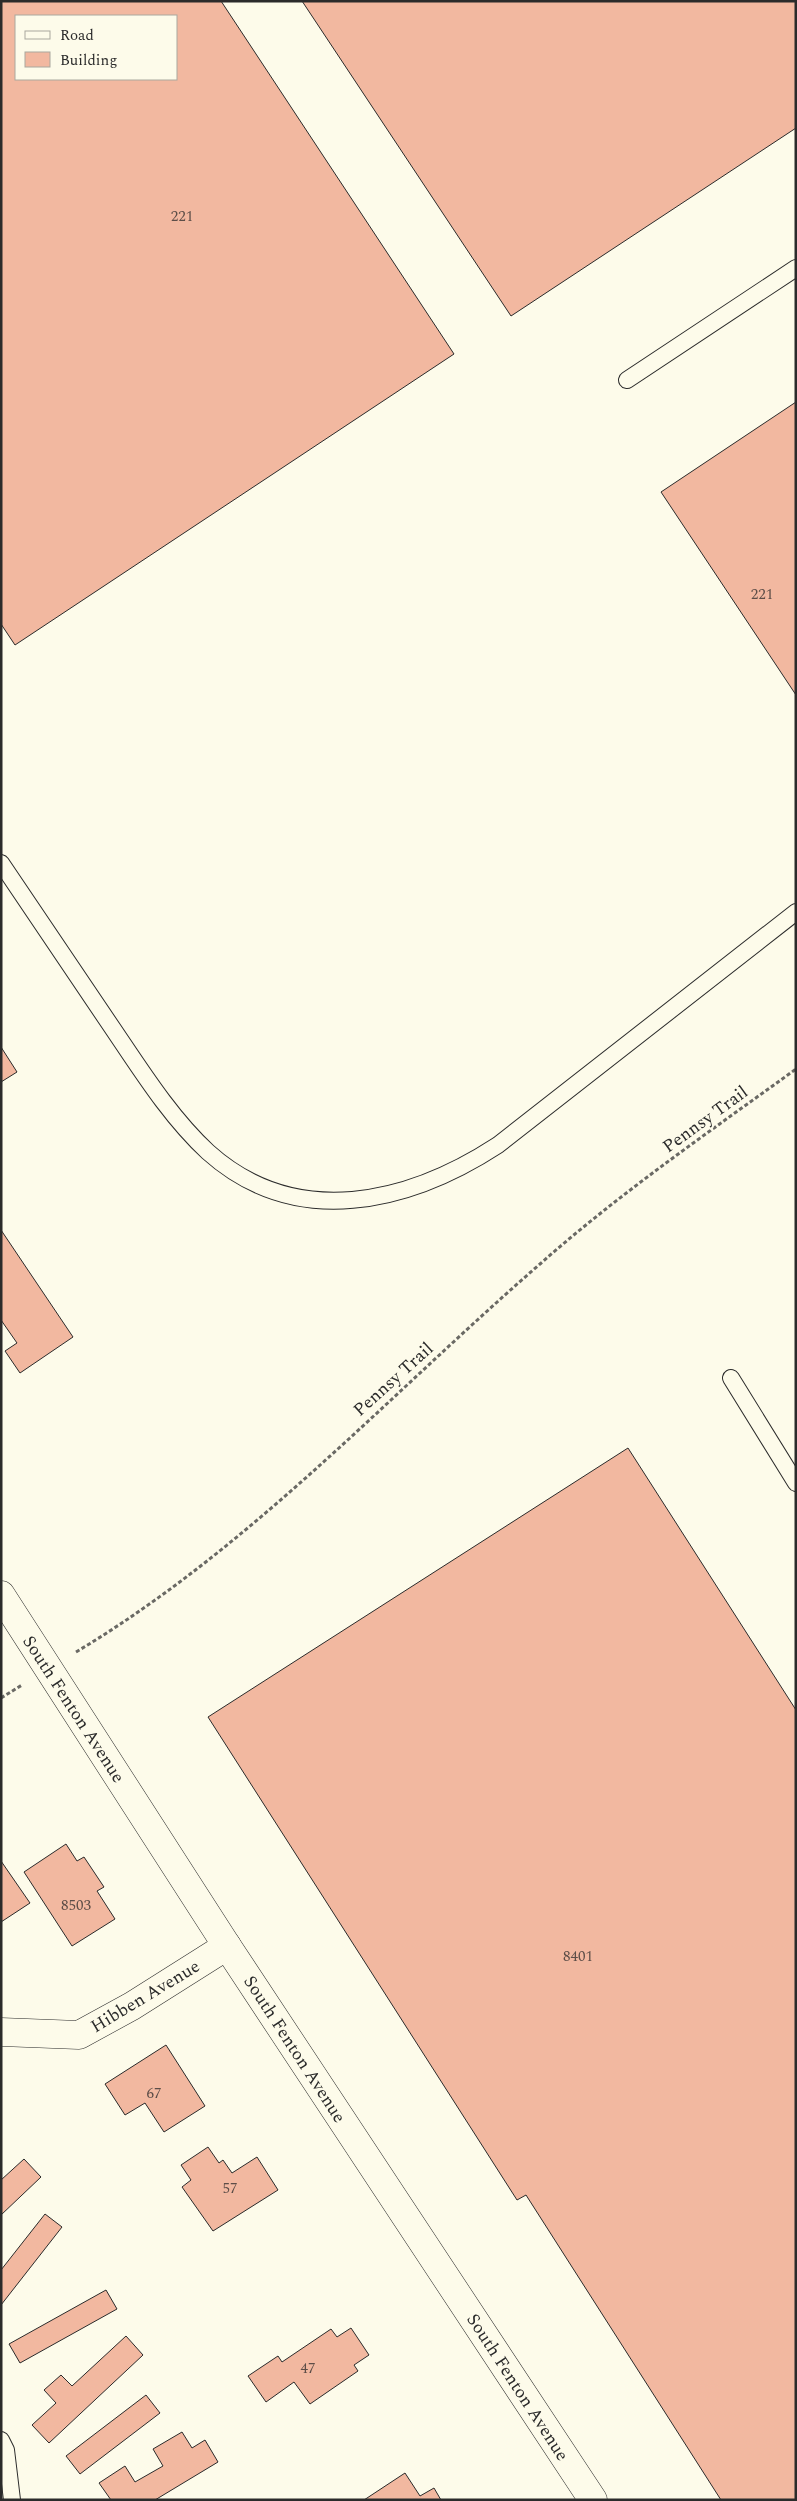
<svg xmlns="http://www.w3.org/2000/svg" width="797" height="2501" viewBox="0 0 797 2501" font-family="Spectral,serif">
<rect width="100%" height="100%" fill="#fdfbea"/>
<g fill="#f2b8a0" stroke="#2b2b2b" fill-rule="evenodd">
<path d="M 1,1 L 221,1 L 454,354 L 15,645 L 1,624 ZM 16,16 L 176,16 L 176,79 L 16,79 Z"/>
<path d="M 302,1 L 796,1 L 796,128 L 511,316 Z"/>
<path d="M 796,402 L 796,695 L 661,492 Z"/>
<path d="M 1,1047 L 17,1072 L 1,1082 Z"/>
<path d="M 1,1230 L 73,1337 L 20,1373 L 5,1351 L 17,1343 L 1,1320 Z"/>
<path d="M 628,1448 L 796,1710 L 796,2500 L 721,2500 L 526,2195 L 517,2200 L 208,1717 Z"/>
<path d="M 66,1844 L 77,1861 L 84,1857 L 104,1887 L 97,1891 L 115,1919 L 72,1946 L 24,1872 Z"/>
<path d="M 1,1861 L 30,1903 L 1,1922 Z"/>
<path d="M 166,2045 L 205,2106 L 164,2132 L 145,2103 L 125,2115 L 105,2084 Z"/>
<path d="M 208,2147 L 219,2163 L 223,2160 L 232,2173 L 257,2157 L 278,2190 L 213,2231 L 182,2187 L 191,2180 L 181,2165 Z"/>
<path d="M 24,2159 L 41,2177 L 1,2215 L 1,2180 Z"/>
<path d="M 45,2214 L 62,2227 L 1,2305 L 1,2270 Z"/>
<path d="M 106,2290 L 117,2309 L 20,2363 L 9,2344 Z"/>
<path d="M 351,2328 L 369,2355 L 354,2365 L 358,2371 L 310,2404 L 294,2382 L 266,2402 L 248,2376 L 278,2356 L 282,2362 L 331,2329 L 337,2337 Z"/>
<path d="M 126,2336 L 143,2355 L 49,2443 L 32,2425 L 56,2403 L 44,2390 L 61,2375 L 72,2386 Z"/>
<path d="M 146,2395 L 160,2413 L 80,2474 L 66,2456 Z"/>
<path d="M 182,2432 L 192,2448 L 205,2440 L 218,2462 L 155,2500 L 111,2500 L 99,2483 L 125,2466 L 135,2482 L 163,2466 L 153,2449 Z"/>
<path d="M 405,2473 L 420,2496 L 434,2488 L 441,2500 L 364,2500 Z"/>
</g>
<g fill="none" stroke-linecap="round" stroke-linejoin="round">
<defs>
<g id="service">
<path d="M 627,380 L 796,268"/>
<path d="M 1,863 C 37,917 73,970 109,1023 C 139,1067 169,1116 208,1152 C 296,1231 409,1203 498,1145 L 796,912"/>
<path d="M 731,1378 L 796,1483"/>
<path d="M 1,2440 L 6,2450 L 12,2500"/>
</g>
<path id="minor" d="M 1,2032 L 79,2035 L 132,2006 L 227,1946"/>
<path id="tertiary" d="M 1,1595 L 227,1946 L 593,2500"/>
</defs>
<use href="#service" stroke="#2b2b2b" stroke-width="18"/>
<use href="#minor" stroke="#2b2b2b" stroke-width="29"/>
<use href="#tertiary" stroke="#2b2b2b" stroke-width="29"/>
<g stroke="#6a6964" stroke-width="3" stroke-dasharray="4 2.5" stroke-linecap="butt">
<path d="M 76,1652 C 250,1548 388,1396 540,1264 C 620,1193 709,1132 796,1069"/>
<path d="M 1,1698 L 22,1685"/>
</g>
<use href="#service" stroke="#fdfbea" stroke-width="16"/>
<use href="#minor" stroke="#fdfbea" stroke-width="28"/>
<use href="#tertiary" stroke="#fdfbea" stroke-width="28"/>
</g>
<g text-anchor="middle" stroke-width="4" stroke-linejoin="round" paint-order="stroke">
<g font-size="15" fill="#5d4e48">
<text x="182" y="221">221</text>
<text x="762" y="599">221</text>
<text x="76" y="1910">8503</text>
<text x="578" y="1961">8401</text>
<text x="154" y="2098">67</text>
<text x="230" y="2193">57</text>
<text x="308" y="2373">47</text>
</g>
<g font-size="18" fill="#2b2b2b" stroke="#fdfbea">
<text transform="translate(705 1119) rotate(-36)" y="6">Pennsy Trail</text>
<text transform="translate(393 1379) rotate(-42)" y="6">Pennsy Trail</text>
<text transform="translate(74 1709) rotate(57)" y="6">South Fenton Avenue</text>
<text transform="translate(145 1996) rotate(-31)" y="6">Hibben Avenue</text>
<text transform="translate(295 2049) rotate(57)" y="6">South Fenton Avenue</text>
<text transform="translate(518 2387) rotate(57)" y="6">South Fenton Avenue</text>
</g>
</g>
<rect width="797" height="2501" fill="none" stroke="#2b2b2b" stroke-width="5"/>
<rect x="15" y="15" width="162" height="65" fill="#fdfbea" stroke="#a9a89e"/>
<rect x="25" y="31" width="25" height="8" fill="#fdfbea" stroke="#a9a89e"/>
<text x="60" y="40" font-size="15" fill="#2b2b2b">Road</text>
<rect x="25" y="52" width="25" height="15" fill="#f2b8a0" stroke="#a9a89e"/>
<text x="60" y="65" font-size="15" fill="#2b2b2b">Building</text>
</svg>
